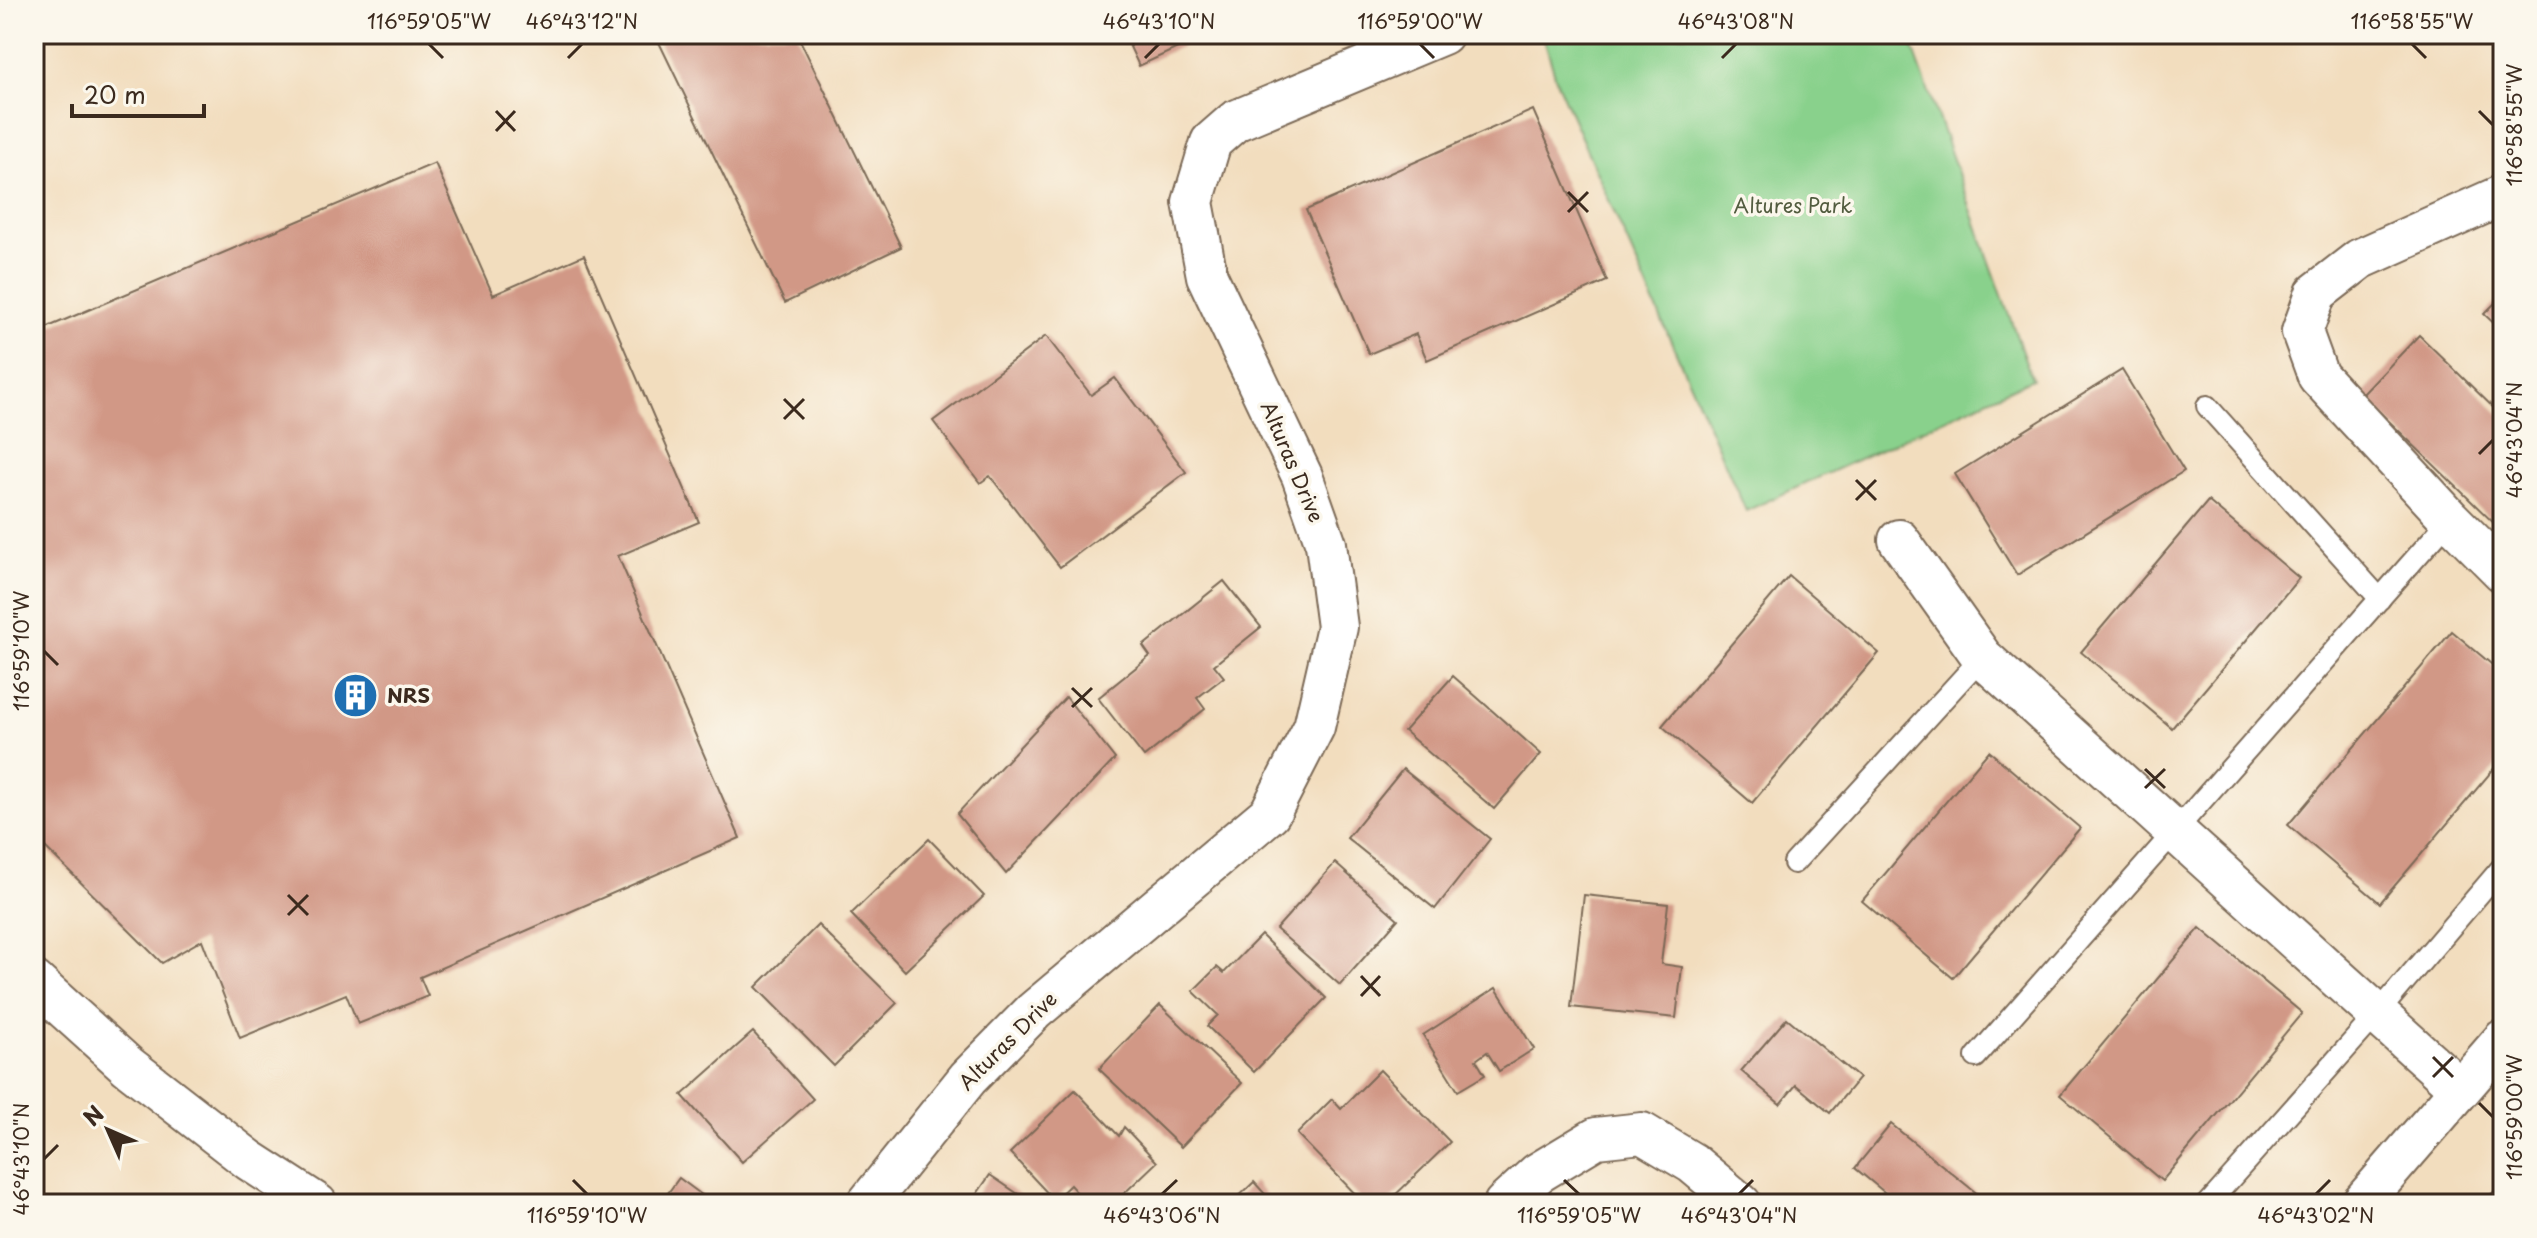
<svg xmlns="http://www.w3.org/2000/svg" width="2537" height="1238" viewBox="0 0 2537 1238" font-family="'Playpen Sans',sans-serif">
<rect width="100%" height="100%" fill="#fbf7ec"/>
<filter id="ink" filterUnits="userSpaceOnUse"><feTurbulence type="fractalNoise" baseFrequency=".0125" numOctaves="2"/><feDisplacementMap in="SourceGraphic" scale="16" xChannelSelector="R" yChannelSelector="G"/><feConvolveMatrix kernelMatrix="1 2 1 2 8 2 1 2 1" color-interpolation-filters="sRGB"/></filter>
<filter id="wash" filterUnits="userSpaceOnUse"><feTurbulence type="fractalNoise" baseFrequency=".006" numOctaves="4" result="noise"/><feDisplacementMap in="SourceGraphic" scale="32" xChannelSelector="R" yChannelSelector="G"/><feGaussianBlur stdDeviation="1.8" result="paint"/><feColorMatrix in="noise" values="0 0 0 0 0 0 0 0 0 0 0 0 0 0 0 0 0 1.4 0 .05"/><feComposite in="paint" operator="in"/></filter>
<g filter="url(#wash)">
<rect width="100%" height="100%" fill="#f2ddbe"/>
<path fill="#89d18c" stroke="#627e55" stroke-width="2" d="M 1908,34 L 2032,379 L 1746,511 L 1558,85 L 1543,35 Z"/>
<g id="blocks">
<g fill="#d19886">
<path d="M 655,34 L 797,34 L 901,247 L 785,303 Z"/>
<path d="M 1124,34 L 1208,34 L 1139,66 Z"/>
<path d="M 1533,110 L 1607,281 L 1427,360 L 1416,334 L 1369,354 L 1306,210 Z"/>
<path d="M 435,163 L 493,295 L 584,255 L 699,522 L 618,556 L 740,838 L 420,977 L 428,996 L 358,1024 L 346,994 L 240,1038 L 202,940 L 162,963 L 34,836 L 34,333 Z"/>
<path d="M 2503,295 L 2503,332 L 2484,314 Z"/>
<path d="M 2419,335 L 2503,417 L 2503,532 L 2362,395 Z"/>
<path d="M 1046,336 L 1091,395 L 1115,378 L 1186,472 L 1060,567 L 990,476 L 980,483 L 933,421 Z"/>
<path d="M 2122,370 L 2184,471 L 2017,575 L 1955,474 Z"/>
<path d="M 2208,501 L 2299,578 L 2172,728 L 2081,652 Z"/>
<path d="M 1789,576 L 1879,653 L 1752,803 L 1662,726 Z"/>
<path d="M 1224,581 L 1261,627 L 1214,665 L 1224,677 L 1197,698 L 1205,709 L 1144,757 L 1098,698 L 1150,656 L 1143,646 Z"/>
<path d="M 2452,631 L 2503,674 L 2503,758 L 2380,903 L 2288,825 Z"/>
<path d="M 1453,676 L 1541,754 L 1494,809 L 1404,731 Z"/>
<path d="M 1066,697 L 1115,759 L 1006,874 L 957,814 Z"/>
<path d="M 1989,751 L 2080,828 L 1953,978 L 1862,901 Z"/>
<path d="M 1403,769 L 1490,839 L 1435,909 L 1347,838 Z"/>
<path d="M 929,839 L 984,896 L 905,971 L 851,914 Z"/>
<path d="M 1335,863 L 1398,919 L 1340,985 L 1276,929 Z"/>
<path d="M 1584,895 L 1668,904 L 1661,964 L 1682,967 L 1676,1018 L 1571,1007 Z"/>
<path d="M 818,925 L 897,1003 L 834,1066 L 756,987 Z"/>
<path d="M 2200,928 L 2302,1013 L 2162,1181 L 2060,1095 Z"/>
<path d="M 1261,935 L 1326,998 L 1254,1072 L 1207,1026 L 1218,1015 L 1193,991 L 1217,967 L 1224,973 Z"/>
<path d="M 1496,988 L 1534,1049 L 1499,1071 L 1487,1052 L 1476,1060 L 1485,1075 L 1458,1091 L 1423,1035 Z"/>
<path d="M 1160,1005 L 1242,1083 L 1181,1147 L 1099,1069 Z"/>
<path d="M 1787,1018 L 1859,1078 L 1830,1113 L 1796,1085 L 1780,1104 L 1741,1071 Z"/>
<path d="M 753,1032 L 813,1099 L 742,1162 L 682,1095 Z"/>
<path d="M 1380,1070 L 1450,1142 L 1386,1204 L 1365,1204 L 1297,1134 L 1332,1099 L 1341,1109 Z"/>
<path d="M 1075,1090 L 1119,1136 L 1124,1127 L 1157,1162 L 1113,1204 L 1087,1204 L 1070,1185 L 1054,1200 L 1010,1153 Z"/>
<path d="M 1891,1124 L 1990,1204 L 1892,1204 L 1895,1201 L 1855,1168 Z"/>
<path d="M 990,1175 L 1033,1204 L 970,1204 Z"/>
<path d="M 679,1178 L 714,1204 L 660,1204 Z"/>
<path d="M 1254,1182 L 1274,1204 L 1231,1204 Z"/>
</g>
</g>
</g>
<g filter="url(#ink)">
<use href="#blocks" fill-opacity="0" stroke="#7b6956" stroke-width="2"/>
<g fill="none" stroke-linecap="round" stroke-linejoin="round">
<defs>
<g id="lane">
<path d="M 2207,406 L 2380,599"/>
<path d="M 1794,863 L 1982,657"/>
<path d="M 1976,1057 L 2450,519"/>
<path d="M 2208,1204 L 2377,1014 L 2503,866"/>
<path d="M 2497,1204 L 2503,1198"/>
</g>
<g id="street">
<path d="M 2503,195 L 2360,259 L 2316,293 L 2302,332 L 2318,376 L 2450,519 L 2503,572"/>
<path d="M 1899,540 L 1982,657 L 2460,1089"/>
<path d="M 34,981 L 128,1066 L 249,1160 L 317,1204"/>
<path d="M 867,1204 L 968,1078 L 1034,1011 L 1270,813 L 1314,727 L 1337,627 L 1326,544 L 1302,476 L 1207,276 L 1193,202 L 1211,142 L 1235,121 L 1443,34"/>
<path d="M 1504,1204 L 1538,1173 L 1596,1138 L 1642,1133 L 1692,1163 L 1741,1204"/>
<path d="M 2361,1204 L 2503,1040"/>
</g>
</defs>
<use href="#lane" stroke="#7b6956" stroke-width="24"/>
<use href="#street" stroke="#7b6956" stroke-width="44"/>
<use href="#lane" stroke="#fff" stroke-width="20"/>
<use href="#street" stroke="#fff" stroke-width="40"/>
</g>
</g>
<path fill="none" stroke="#3b2a1e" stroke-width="3" d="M 429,44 L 443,58M 1420,44 L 1434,58M 2412,44 L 2426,58M 568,58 L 582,44M 1145,58 L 1159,44M 1722,58 L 1736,44M 496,111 L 515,131M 2479,111 L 2493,125M 496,131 L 515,111M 1568,192 L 1588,212M 1568,212 L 1588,192M 784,399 L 804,419M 784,419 L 804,399M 2479,454 L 2493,440M 1856,480 L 1876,500M 1856,500 L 1876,480M 44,651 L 58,665M 1072,688 L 1092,707M 1072,707 L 1092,688M 2145,769 L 2165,788M 2145,788 L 2165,769M 288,895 L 308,915M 288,915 L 308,895M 1361,976 L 1380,996M 1361,996 L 1380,976M 2433,1057 L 2453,1077M 2433,1077 L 2453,1057M 2479,1103 L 2493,1117M 44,1159 L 58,1145M 573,1180 L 587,1194M 1564,1180 L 1579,1194M 1162,1194 L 1177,1180M 1739,1194 L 1753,1180M 2316,1194 L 2330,1180"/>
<defs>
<symbol id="building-disc" viewBox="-11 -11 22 22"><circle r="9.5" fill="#1f6fb2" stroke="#fbf7ec"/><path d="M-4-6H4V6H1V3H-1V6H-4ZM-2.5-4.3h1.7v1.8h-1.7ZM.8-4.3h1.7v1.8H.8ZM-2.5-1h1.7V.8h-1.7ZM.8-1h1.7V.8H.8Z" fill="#fff"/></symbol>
</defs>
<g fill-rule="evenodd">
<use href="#building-disc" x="330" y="670" width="51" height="51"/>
</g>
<g text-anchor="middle" stroke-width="7" stroke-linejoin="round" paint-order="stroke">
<g font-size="20" fill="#525c3f" stroke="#fbf7ec">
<text x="1793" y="213">Altures Park</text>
</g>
<g font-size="20" fill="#3b2a1e" stroke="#fbf7ec">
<text transform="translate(1292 462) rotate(67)" y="7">Alturas Drive</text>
<text transform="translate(1008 1041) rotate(-45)" y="7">Alturas Drive</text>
</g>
<g font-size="20" font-weight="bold" fill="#3b2a1e" stroke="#fbf7ec" text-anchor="start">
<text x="387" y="703">NRS</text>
</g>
</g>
<rect width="2537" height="1238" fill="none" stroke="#fbf7ec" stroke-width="88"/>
<g transform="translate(108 1130) rotate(315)" stroke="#fbf7ec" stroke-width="6" paint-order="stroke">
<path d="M0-6L14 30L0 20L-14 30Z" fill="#3b2a1e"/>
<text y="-12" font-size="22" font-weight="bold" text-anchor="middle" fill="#3b2a1e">N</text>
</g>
<path d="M72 104v12h132v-12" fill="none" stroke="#3b2a1e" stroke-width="4"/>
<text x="84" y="104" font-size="24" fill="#3b2a1e" stroke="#fbf7ec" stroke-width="6" paint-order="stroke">20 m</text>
<rect x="44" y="44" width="2449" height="1150" fill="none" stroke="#3b2a1e" stroke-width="3"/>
<g font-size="20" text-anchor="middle" fill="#3b2a1e">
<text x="429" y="29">116°59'05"W</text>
<text x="582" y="29">46°43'12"N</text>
<text x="1159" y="29">46°43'10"N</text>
<text x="1420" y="29">116°59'00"W</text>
<text x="1736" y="29">46°43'08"N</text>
<text x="2412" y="29">116°58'55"W</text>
<text transform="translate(2515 125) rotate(-90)" y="7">116°58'55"W</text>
<text transform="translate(2515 440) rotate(-90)" y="7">46°43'04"N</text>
<text transform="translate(22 651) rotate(-90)" y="7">116°59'10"W</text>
<text transform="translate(2515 1117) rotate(-90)" y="7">116°59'00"W</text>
<text transform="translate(22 1159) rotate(-90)" y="7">46°43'10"N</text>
<text x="587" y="1223">116°59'10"W</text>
<text x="1162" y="1223">46°43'06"N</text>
<text x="1579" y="1223">116°59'05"W</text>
<text x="1739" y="1223">46°43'04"N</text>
<text x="2316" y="1223">46°43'02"N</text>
</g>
</svg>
